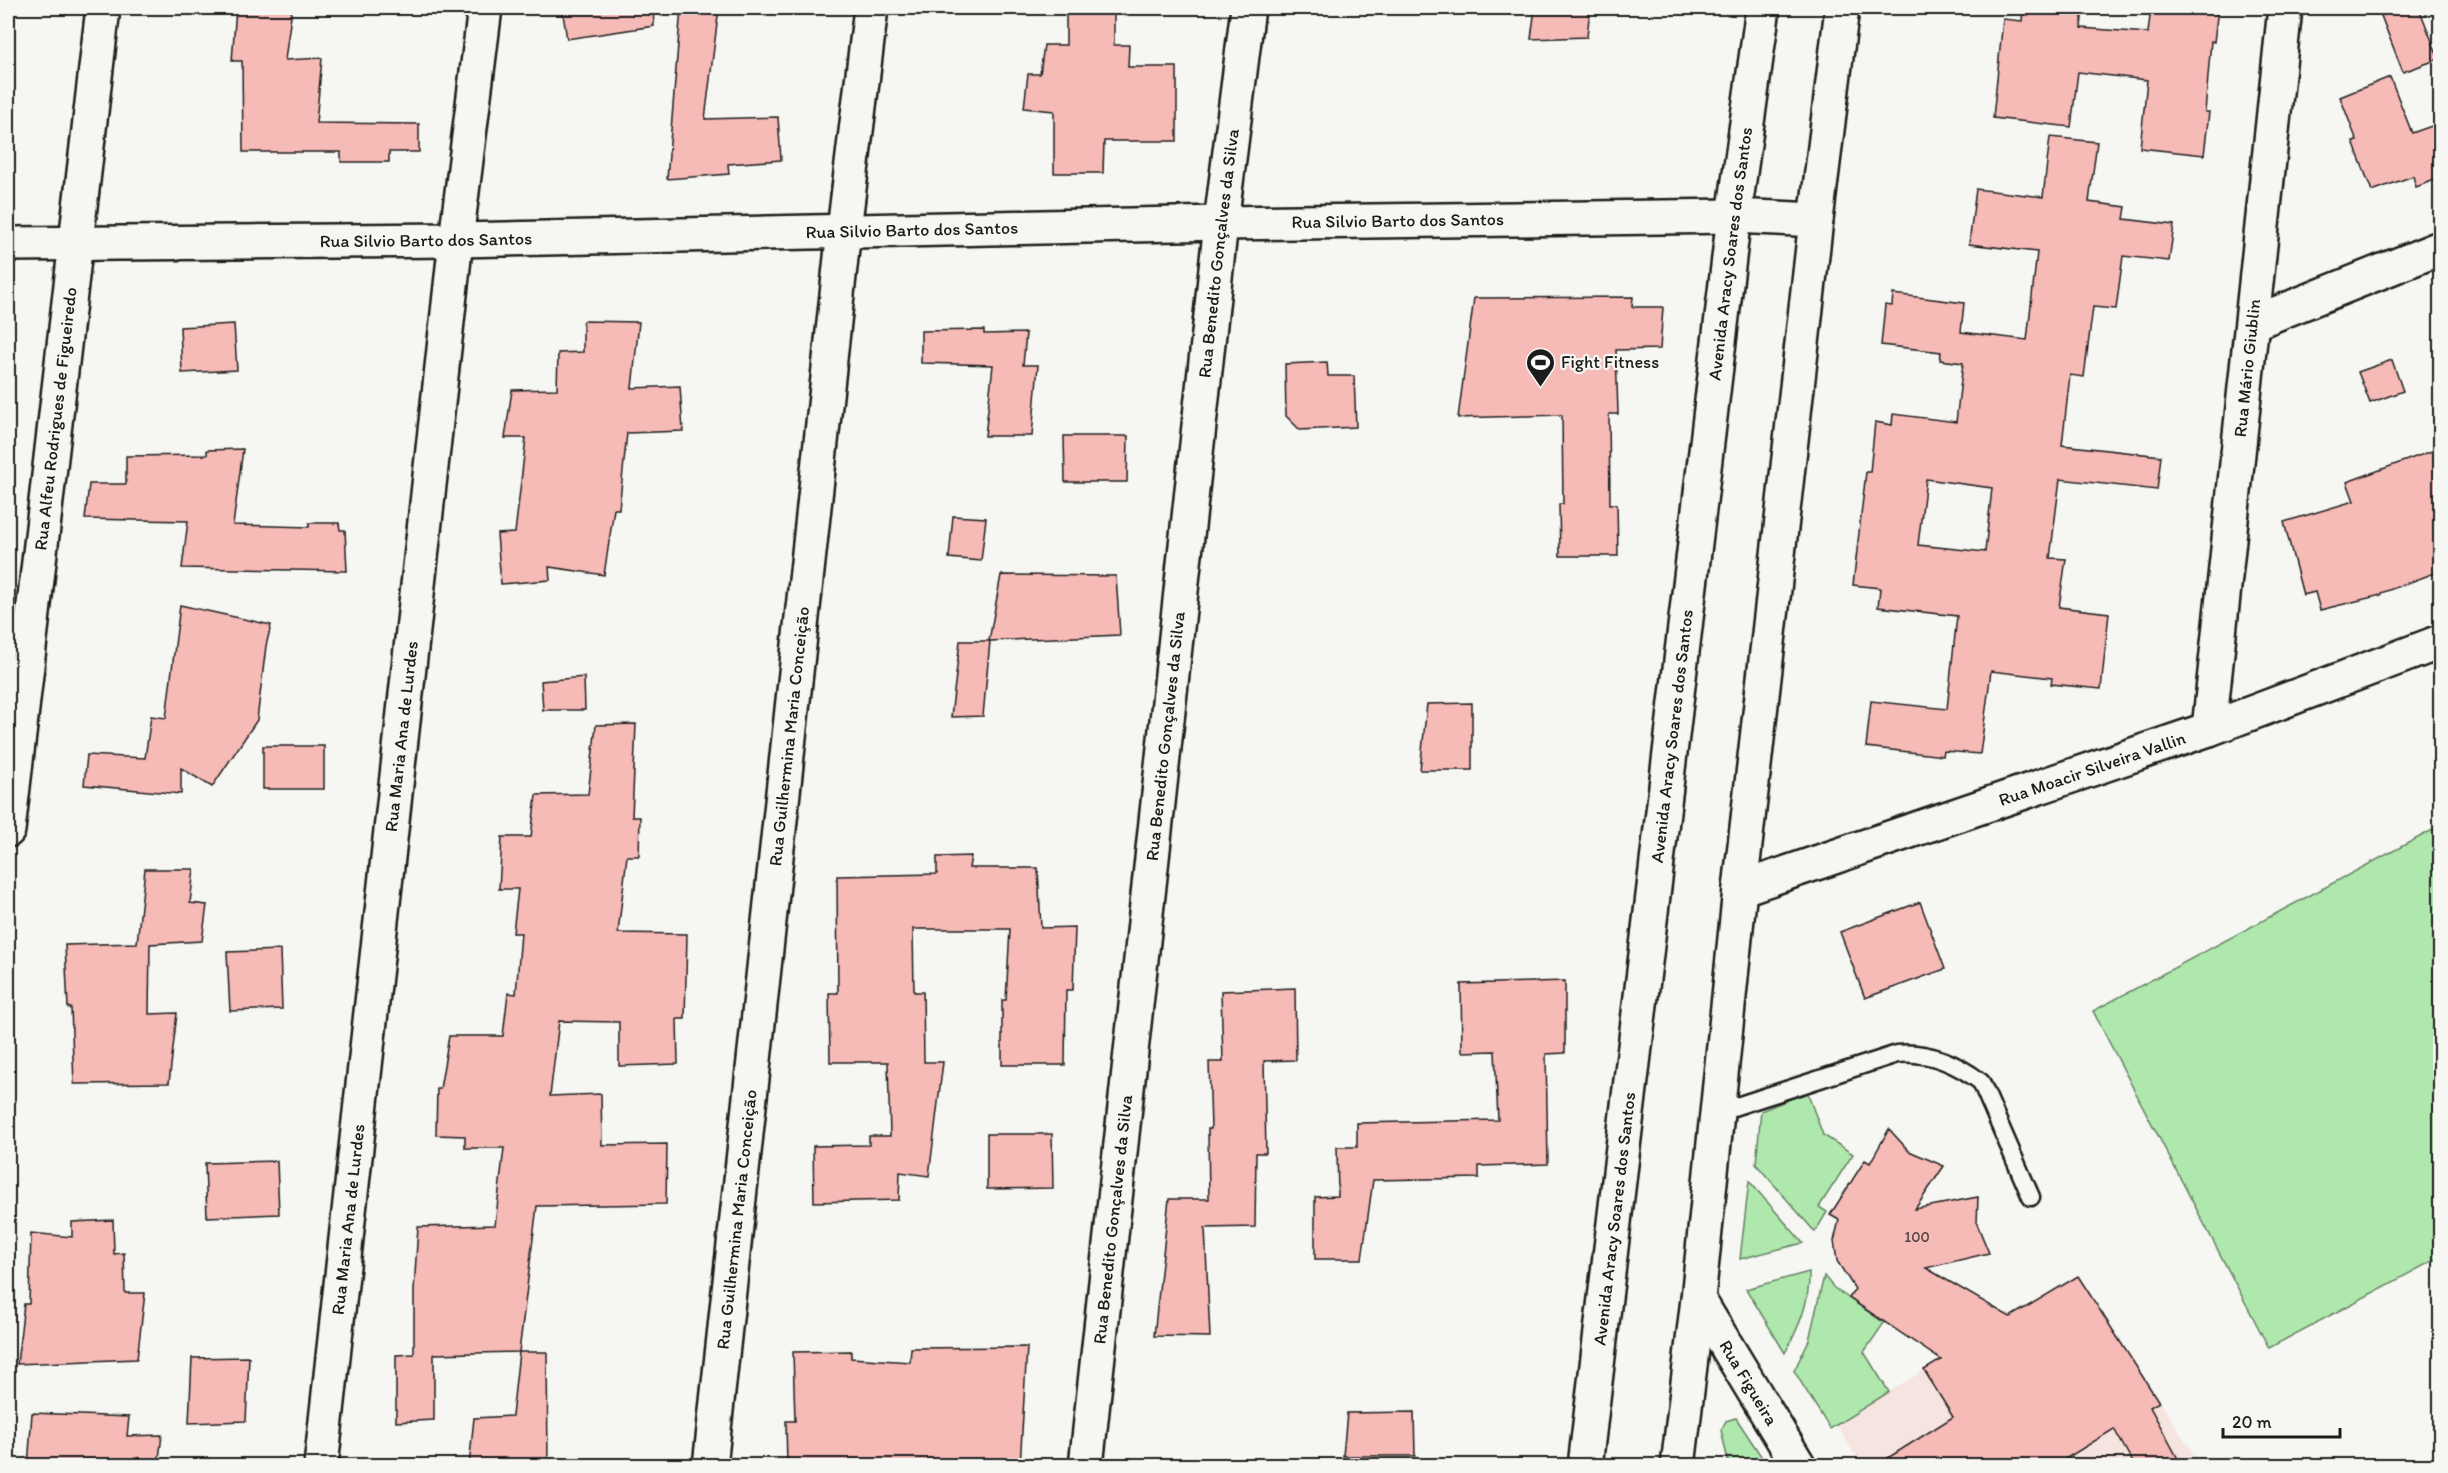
<svg xmlns="http://www.w3.org/2000/svg" width="2448" height="1473" viewBox="0 0 2448 1473" font-family="Itim,sans-serif">
<rect width="100%" height="100%" fill="#f6f6f2"/>
<filter id="ink" filterUnits="userSpaceOnUse"><feTurbulence type="fractalNoise" baseFrequency=".0167" numOctaves="2"/><feDisplacementMap in="SourceGraphic" scale="12" xChannelSelector="R" yChannelSelector="G"/><feConvolveMatrix kernelMatrix="1 2 1 2 8 2 1 2 1" color-interpolation-filters="sRGB"/></filter>
<g filter="url(#ink)">
<path fill="#f6e4e0" d="M 2078,1276 L 2201,1465 L 1861,1465 L 1836,1424 Z"/>
<g fill="#aee8ac" stroke="#658264" stroke-width="1.5">
<path d="M 2440,826 L 2440,1257 L 2269,1348 L 2093,1011 Z"/>
<path d="M 1807,1092 L 1823,1135 L 1853,1154 L 1819,1207 L 1827,1212 L 1815,1232 L 1756,1164 L 1761,1111 Z"/>
<path d="M 1749,1181 L 1803,1243 L 1740,1259 Z"/>
<path d="M 1809,1272 C 1810,1302 1799,1327 1785,1353 L 1746,1289 Z"/>
<path d="M 1824,1276 L 1834,1288 L 1884,1323 L 1864,1352 L 1889,1392 L 1830,1429 L 1794,1371 L 1809,1340 Z"/>
<path d="M 1736,1418 L 1767,1465 L 1729,1465 L 1721,1430 L 1726,1421 Z"/>
</g>
<g fill="#f6bab7" stroke="#1c1c1c" stroke-width="1.5" fill-rule="evenodd">
<path d="M 236,8 L 292,8 L 285,60 L 322,58 L 316,123 L 419,124 L 419,152 L 389,152 L 389,162 L 341,162 L 341,152 L 243,152 L 242,61 L 232,61 Z"/>
<path d="M 562,8 L 653,8 L 654,26 L 567,39 Z"/>
<path d="M 681,8 L 719,8 L 705,119 L 778,117 L 781,160 L 728,164 L 729,174 L 667,179 Z"/>
<path d="M 1066,8 L 1114,8 L 1114,45 L 1129,45 L 1128,67 L 1177,67 L 1177,141 L 1104,141 L 1103,173 L 1054,173 L 1054,111 L 1024,108 L 1028,74 L 1040,74 L 1044,45 L 1066,45 Z"/>
<path d="M 1535,8 L 1590,8 L 1587,37 L 1531,39 Z"/>
<path d="M 2023,8 L 2083,8 L 2081,28 L 2148,33 L 2151,8 L 2218,8 L 2214,42 L 2211,41 L 2205,112 L 2209,112 L 2204,155 L 2140,148 L 2147,80 L 2078,72 L 2071,127 L 1993,118 L 2003,19 L 2022,21 Z"/>
<path d="M 2378,8 L 2419,8 L 2439,59 L 2403,72 Z"/>
<path d="M 2390,77 L 2412,133 L 2440,123 L 2440,178 L 2416,187 L 2413,176 L 2372,191 L 2353,142 L 2357,141 L 2340,97 Z"/>
<path d="M 2050,137 L 2097,142 L 2089,202 L 2126,207 L 2124,219 L 2174,225 L 2169,261 L 2123,256 L 2116,309 L 2093,307 L 2084,377 L 2070,375 L 2062,445 L 2161,456 L 2157,490 L 2060,479 L 2050,558 L 2066,559 L 2059,607 L 2109,613 L 2101,689 L 2051,684 L 2052,678 L 1991,671 L 1980,754 L 1944,751 L 1943,756 L 1866,747 L 1871,701 L 1947,709 L 1957,616 L 1878,607 L 1880,588 L 1853,585 L 1866,472 L 1870,472 L 1875,422 L 1892,425 L 1893,414 L 1956,422 L 1963,363 L 1940,360 L 1941,352 L 1881,345 L 1885,305 L 1892,306 L 1893,294 L 1964,303 L 1961,332 L 2027,340 L 2037,252 L 1969,244 L 1976,189 L 2043,197 ZM 1926,479 L 1992,488 L 1985,552 L 1918,545 Z"/>
<path d="M 1633,297 L 1632,307 L 1663,307 L 1660,349 L 1616,350 L 1618,414 L 1609,414 L 1610,504 L 1617,504 L 1618,556 L 1560,556 L 1559,504 L 1563,504 L 1562,415 L 1458,418 L 1474,298 Z"/>
<path d="M 583,321 L 639,322 L 632,388 L 680,386 L 683,431 L 627,433 L 619,509 L 614,509 L 604,575 L 549,567 L 550,580 L 501,584 L 497,534 L 515,533 L 526,438 L 505,438 L 512,390 L 557,389 L 558,353 L 583,352 Z"/>
<path d="M 234,324 L 237,370 L 182,373 L 180,327 Z"/>
<path d="M 984,330 L 984,334 L 1026,333 L 1023,365 L 1038,365 L 1032,436 L 985,436 L 993,365 L 921,363 L 921,331 Z"/>
<path d="M 2392,360 L 2403,391 L 2370,403 L 2358,372 Z"/>
<path d="M 1327,362 L 1328,376 L 1354,376 L 1356,427 L 1300,430 L 1286,416 L 1285,364 Z"/>
<path d="M 1064,436 L 1128,436 L 1127,482 L 1065,482 Z"/>
<path d="M 2440,448 L 2440,571 L 2381,593 L 2381,595 L 2320,610 L 2315,592 L 2303,595 L 2284,522 L 2354,501 L 2347,482 Z"/>
<path d="M 243,449 L 233,525 L 309,527 L 309,523 L 339,523 L 340,530 L 345,530 L 347,571 L 182,568 L 188,521 L 85,519 L 89,484 L 126,484 L 126,456 L 207,455 L 207,450 Z"/>
<path d="M 953,516 L 986,518 L 981,561 L 949,558 Z"/>
<path d="M 1001,575 L 1116,576 L 1120,635 L 990,641 L 983,716 L 951,717 L 960,641 L 989,641 Z"/>
<path d="M 180,605 L 271,625 L 266,646 L 257,720 L 212,787 L 181,768 L 181,794 L 84,785 L 87,755 L 145,758 L 151,716 L 166,718 Z"/>
<path d="M 584,677 L 585,710 L 543,710 L 541,681 Z"/>
<path d="M 1472,703 L 1472,770 L 1420,770 L 1427,704 Z"/>
<path d="M 636,724 L 632,817 L 640,817 L 639,856 L 627,856 L 618,933 L 687,934 L 685,1019 L 677,1019 L 678,1064 L 619,1066 L 619,1022 L 559,1021 L 550,1096 L 601,1094 L 602,1145 L 667,1144 L 666,1204 L 537,1206 L 519,1352 L 434,1354 L 434,1420 L 396,1422 L 396,1355 L 414,1354 L 414,1290 L 418,1227 L 495,1225 L 504,1148 L 465,1148 L 465,1136 L 436,1135 L 437,1089 L 440,1089 L 449,1036 L 503,1036 L 508,993 L 516,994 L 521,933 L 513,933 L 518,889 L 499,889 L 502,837 L 531,837 L 536,795 L 588,794 L 596,725 Z"/>
<rect x="263" y="746" width="61" height="43"/>
<path d="M 971,856 L 969,868 L 1038,868 L 1041,928 L 1075,927 L 1073,990 L 1066,990 L 1065,1065 L 1002,1065 L 1002,1000 L 1006,1000 L 1010,929 L 913,929 L 914,992 L 923,992 L 924,1062 L 943,1062 L 929,1176 L 900,1172 L 899,1200 L 814,1202 L 813,1146 L 869,1145 L 869,1136 L 890,1136 L 888,1062 L 830,1062 L 829,993 L 838,993 L 837,876 L 937,874 L 937,857 Z"/>
<path d="M 145,869 L 194,869 L 190,903 L 207,905 L 202,941 L 150,944 L 149,1014 L 177,1013 L 169,1083 L 74,1084 L 71,1008 L 68,1008 L 65,945 L 137,943 Z"/>
<path d="M 1920,902 L 1945,969 L 1865,998 L 1840,932 Z"/>
<path d="M 280,950 L 282,1009 L 230,1011 L 227,952 Z"/>
<path d="M 1565,981 L 1565,1053 L 1546,1054 L 1548,1164 L 1479,1166 L 1479,1178 L 1373,1180 L 1362,1259 L 1315,1259 L 1315,1197 L 1338,1196 L 1337,1147 L 1357,1147 L 1357,1123 L 1498,1120 L 1495,1051 L 1462,1052 L 1461,984 Z"/>
<path d="M 1295,988 L 1296,1060 L 1264,1061 L 1266,1153 L 1256,1153 L 1255,1227 L 1205,1228 L 1210,1337 L 1154,1336 L 1169,1199 L 1209,1199 L 1208,1129 L 1211,1129 L 1209,1062 L 1223,1062 L 1221,991 Z"/>
<path d="M 1889,1129 L 1909,1151 L 1944,1166 L 1915,1209 L 1978,1197 L 1977,1224 L 1989,1253 L 1926,1268 L 2010,1317 L 2078,1276 L 2159,1402 L 2150,1407 L 2182,1466 L 2135,1466 L 2114,1429 L 2054,1466 L 1875,1466 L 1953,1417 L 1924,1370 L 1941,1360 L 1849,1298 L 1855,1289 L 1837,1261 L 1834,1241 L 1839,1220 L 1830,1215 L 1865,1160 L 1870,1163 Z"/>
<path d="M 987,1134 L 1052,1134 L 1053,1188 L 987,1189 Z"/>
<path d="M 277,1161 L 279,1214 L 207,1217 L 205,1163 Z"/>
<path d="M 113,1220 L 114,1254 L 124,1253 L 125,1293 L 145,1293 L 137,1359 L 17,1364 L 24,1304 L 29,1304 L 31,1233 L 72,1237 L 72,1222 Z"/>
<path d="M 1027,1347 L 1020,1466 L 787,1466 L 786,1421 L 795,1421 L 793,1352 L 851,1351 L 851,1358 L 910,1362 L 911,1348 Z"/>
<path d="M 519,1352 L 547,1352 L 548,1466 L 469,1466 L 474,1418 L 512,1416 Z"/>
<path d="M 249,1357 L 246,1421 L 189,1423 L 192,1358 Z"/>
<path d="M 1414,1412 L 1415,1456 L 1343,1456 L 1347,1413 Z"/>
<path d="M 32,1413 L 129,1417 L 127,1436 L 162,1435 L 158,1466 L 28,1466 Z"/>
</g>
<g fill="none" stroke-linecap="round" stroke-linejoin="round">
<defs>
<path id="lane" d="M 1715,1113 L 1897,1054 C 1928,1051 1956,1063 1981,1082 L 2031,1197"/>
<g id="street">
<path d="M 2253,323 L 2440,248"/>
<path id="s1" d="M 2209,729 L 2285,8"/>
<path id="s2" d="M 8,830 L 103,8"/>
<path id="s3" d="M 1740,889 L 2209,729 L 2440,642"/>
<path id="s4" d="M 1698,1299 L 1799,1466"/>
<path id="s5" d="M 321,1466 L 456,240 L 485,8"/>
<path id="s6" d="M 710,1466 L 844,230 L 871,8"/>
<path id="s7" d="M 1086,1466 L 1221,223 L 1248,8"/>
</g>
<g id="secondary">
<path id="s8" d="M 8,244 L 456,240 L 1221,223 L 1734,216 L 1816,220"/>
<path id="s9" d="M 1585,1466 L 1734,216 L 1763,8"/>
<path d="M 1678,1466 L 1698,1299 L 1740,889 L 1816,220 L 1842,8"/>
</g>
</defs>
<use href="#lane" stroke="#1c1c1c" stroke-width="21"/>
<use href="#street" stroke="#1c1c1c" stroke-width="38"/>
<use href="#secondary" stroke="#1c1c1c" stroke-width="38"/>
<use href="#lane" stroke="#f6f6f2" stroke-width="16"/>
<use href="#street" stroke="#f6f6f2" stroke-width="33"/>
<use href="#secondary" stroke="#f6f6f2" stroke-width="33"/>
</g>
</g>
<defs>
<symbol id="stadium-pin" viewBox="-11 -11 22 30"><path d="M0 17L-7.5 6A9.5 9.5 0 1 1 7.5 6Z" fill="#1c1c1c" stroke="#f6f6f2"/><path d="M0-5a6.5 5 0 1 0 0 10a6.5 5 0 1 0 0-10ZM-3.5-1.8h7v3.6h-7Z" fill="#fff"/></symbol>
</defs>
<g fill-rule="evenodd">
<use href="#stadium-pin" x="1524" y="346" width="33" height="45"/>
</g>
<g text-anchor="middle" stroke-width="4.5" stroke-linejoin="round" paint-order="stroke">
<g font-size="15" fill="#524443">
<text x="1917" y="1242">100</text>
</g>
<g font-size="18" fill="#1c1c1c" stroke="#f6f6f2">
<text dy="6" stroke="none"><textPath href="#s8" startOffset="1390">Rua Silvio Barto dos Santos</textPath></text>
<text dy="6" stroke="none"><textPath href="#s8" startOffset="904">Rua Silvio Barto dos Santos</textPath></text>
<text dy="6" stroke="none"><textPath href="#s8" startOffset="418">Rua Silvio Barto dos Santos</textPath></text>
<text dy="6" stroke="none"><textPath href="#s7" startOffset="1220">Rua Benedito Gonçalves da Silva</textPath></text>
<text dy="6" stroke="none"><textPath href="#s9" startOffset="1221">Avenida Aracy Soares dos Santos</textPath></text>
<text dy="6" stroke="none"><textPath href="#s1" startOffset="363">Rua Mário Giublin</textPath></text>
<text dy="6" stroke="none"><textPath href="#s2" startOffset="414">Rua Alfeu Rodrigues de Figueiredo</textPath></text>
<text dy="6" stroke="none"><textPath href="#s5" startOffset="734">Rua Maria Ana de Lurdes</textPath></text>
<text dy="6" stroke="none"><textPath href="#s6" startOffset="734">Rua Guilhermina Maria Conceição</textPath></text>
<text dy="6" stroke="none"><textPath href="#s7" startOffset="734">Rua Benedito Gonçalves da Silva</textPath></text>
<text dy="6" stroke="none"><textPath href="#s9" startOffset="735">Avenida Aracy Soares dos Santos</textPath></text>
<text dy="6" stroke="none"><textPath href="#s3" startOffset="372">Rua Moacir Silveira Vallin</textPath></text>
<text dy="6" stroke="none"><textPath href="#s5" startOffset="248">Rua Maria Ana de Lurdes</textPath></text>
<text dy="6" stroke="none"><textPath href="#s7" startOffset="248">Rua Benedito Gonçalves da Silva</textPath></text>
<text dy="6" stroke="none"><textPath href="#s9" startOffset="249">Avenida Aracy Soares dos Santos</textPath></text>
<text dy="6" stroke="none"><textPath href="#s6" startOffset="248">Rua Guilhermina Maria Conceição</textPath></text>
<text dy="6" stroke="none"><textPath href="#s4" startOffset="98">Rua Figueira</textPath></text>
</g>
<g font-size="18" fill="#1c1c1c" stroke="#f6f6f2" text-anchor="start">
<text x="1561" y="368">Fight Fitness</text>
</g>
</g>
<rect width="2448" height="1473" fill="none" stroke="#f6f6f2" stroke-width="30"/>
<rect x="15" y="15" width="2418" height="1443" fill="none" stroke="#1c1c1c" stroke-width="2" filter="url(#ink)"/>
<path d="M2223 1428v9h117v-9" fill="none" stroke="#1c1c1c" stroke-width="3"/>
<text x="2232" y="1428" font-size="18" fill="#1c1c1c" stroke="#f6f6f2" stroke-width="4.5" paint-order="stroke">20 m</text>
</svg>
